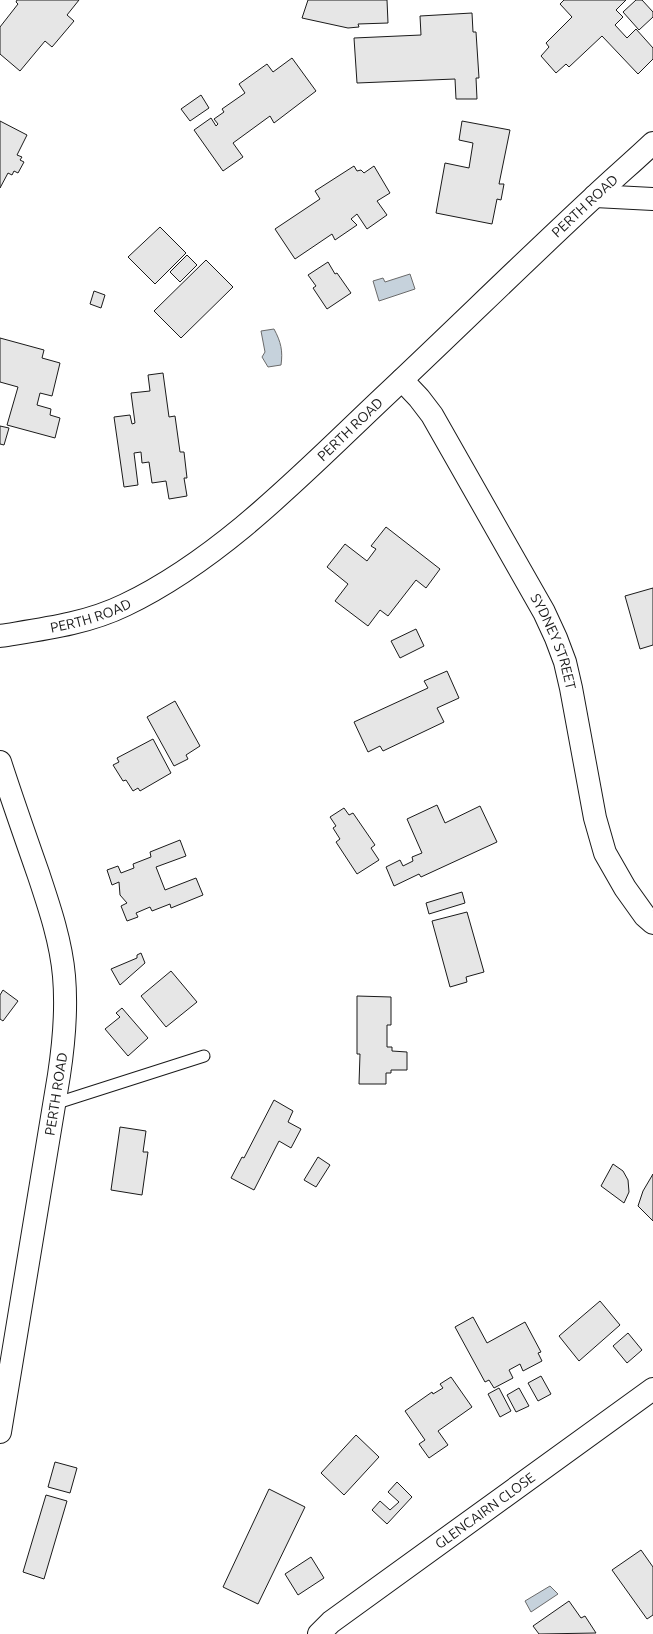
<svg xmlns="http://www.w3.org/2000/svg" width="653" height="1634" viewBox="0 0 653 1634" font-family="Ubuntu,sans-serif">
<rect width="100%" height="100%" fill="#fff"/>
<g fill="#c6d2dc" stroke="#6a6a6a">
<path d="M 410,274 L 415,289 L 379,301 L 373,281 L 383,278 L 385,282 Z"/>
<path d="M 274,329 C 281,342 283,351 281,365 L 268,367 L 262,357 L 265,352 L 261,331 Z"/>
<path d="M 550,1586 L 558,1594 L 531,1612 L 525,1601 Z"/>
</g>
<g fill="#e6e6e6" stroke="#1a1a1a">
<path d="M 17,0 L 79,0 L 67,15 L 74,21 L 52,47 L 45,41 L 20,71 L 0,54 L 0,27 L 18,4 L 16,2 Z"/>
<path d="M 308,0 L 387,0 L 388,23 L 358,24 L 359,27 L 348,28 L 302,18 Z"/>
<path d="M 564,0 L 626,0 L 616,10 L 623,17 L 615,25 L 627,38 L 636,29 L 653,48 L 653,59 L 638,74 L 602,36 L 569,67 L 566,64 L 556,73 L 541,56 L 549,47 L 546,43 L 572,17 L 560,4 Z"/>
<path d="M 636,0 L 642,0 L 653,12 L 653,17 L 639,30 L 623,12 Z"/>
<path d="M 472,13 L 473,32 L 476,32 L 479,78 L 476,78 L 477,99 L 456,99 L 455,79 L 357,83 L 354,38 L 421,35 L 420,16 Z"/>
<path d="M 292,58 L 316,91 L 274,123 L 270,116 L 233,143 L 243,157 L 223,171 L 194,130 L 211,118 L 216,126 L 218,124 L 214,119 L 224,112 L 222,109 L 245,93 L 239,84 L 267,64 L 273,72 Z"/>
<path d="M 201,95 L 209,108 L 190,121 L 181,109 Z"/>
<path d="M 0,121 L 27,135 L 17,155 L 22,157 L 20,160 L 24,162 L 18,173 L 14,171 L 12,175 L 8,173 L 0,188 Z"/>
<path d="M 462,121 L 510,130 L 499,184 L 504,184 L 501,200 L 497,199 L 492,224 L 436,213 L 445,163 L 469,168 L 473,143 L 459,140 Z"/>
<path d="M 354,166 L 357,171 L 361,170 L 364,173 L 374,166 L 390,193 L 377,201 L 387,215 L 367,229 L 357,214 L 351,219 L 357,225 L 335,240 L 332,234 L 295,259 L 275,229 L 320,199 L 315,191 Z"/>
<path d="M 160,227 L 186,253 L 155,284 L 128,257 Z"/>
<path d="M 187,255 L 197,265 L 180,282 L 170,272 Z"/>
<path d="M 206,260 L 233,287 L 181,338 L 154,311 Z"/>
<path d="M 328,262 L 335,274 L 337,273 L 351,293 L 327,309 L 313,288 L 316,286 L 308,275 Z"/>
<path d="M 94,291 L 105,295 L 101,308 L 90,304 Z"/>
<path d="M 0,338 L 44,350 L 42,358 L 60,363 L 52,396 L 40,393 L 37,405 L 51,409 L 50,415 L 60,418 L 55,438 L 7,425 L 18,387 L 0,382 Z"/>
<path d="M 163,373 L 169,417 L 175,416 L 180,452 L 184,452 L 187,478 L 184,478 L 187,496 L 169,499 L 166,481 L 152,483 L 149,462 L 142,463 L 141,452 L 134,453 L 138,485 L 124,487 L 114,417 L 130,415 L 132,424 L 135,423 L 131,393 L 150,391 L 148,375 Z"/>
<path d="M 0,426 L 9,428 L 4,445 L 0,444 Z"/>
<path d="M 386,527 L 440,569 L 426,588 L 416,580 L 388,616 L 380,610 L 368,626 L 335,601 L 348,584 L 327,567 L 345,544 L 367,561 L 376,549 L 371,546 Z"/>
<path d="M 653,588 L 653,645 L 640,649 L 625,596 Z"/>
<path d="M 416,629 L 424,646 L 400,658 L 391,641 Z"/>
<path d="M 447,671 L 459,698 L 437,708 L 444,722 L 383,751 L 380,746 L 368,752 L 354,722 L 428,688 L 424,681 Z"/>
<path d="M 175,701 L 200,746 L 186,755 L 188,759 L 174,766 L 147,717 Z"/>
<path d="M 153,739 L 171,773 L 140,791 L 138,788 L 133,791 L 126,780 L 123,781 L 113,765 L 119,762 L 117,758 Z"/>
<path d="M 437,805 L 445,823 L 480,806 L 497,842 L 421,877 L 419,874 L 394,886 L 386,867 L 400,860 L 403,866 L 413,861 L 412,857 L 422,853 L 407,819 Z"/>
<path d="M 344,808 L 349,815 L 353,813 L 375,845 L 371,848 L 379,860 L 357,874 L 336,842 L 340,839 L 333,828 L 336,826 L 330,817 Z"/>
<path d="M 180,840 L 186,856 L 156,867 L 165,890 L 196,878 L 203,895 L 171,908 L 170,904 L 152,911 L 150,907 L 136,913 L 138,917 L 127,921 L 121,906 L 127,903 L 120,895 L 119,882 L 112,885 L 107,870 L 118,866 L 121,873 L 134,868 L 133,864 L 151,857 L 150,852 Z"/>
<path d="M 462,892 L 465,903 L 429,914 L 426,903 Z"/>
<path d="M 467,912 L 484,972 L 466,977 L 467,982 L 450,987 L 432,921 Z"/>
<path d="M 141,953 L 145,963 L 120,985 L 111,969 L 137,958 L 137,955 Z"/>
<path d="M 171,971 L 197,1002 L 166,1027 L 141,996 Z"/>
<path d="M 3,990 L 18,1001 L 3,1021 L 0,1019 L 0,995 Z"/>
<path d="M 357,996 L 391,997 L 391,1025 L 387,1025 L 387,1047 L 392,1047 L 392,1051 L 407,1052 L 407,1070 L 391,1070 L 391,1073 L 386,1073 L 386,1084 L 359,1084 L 360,1054 L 357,1054 Z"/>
<path d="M 122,1008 L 148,1038 L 128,1056 L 105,1029 L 120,1017 L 116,1013 Z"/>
<path d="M 274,1100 L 293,1111 L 288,1122 L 301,1129 L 291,1148 L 279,1141 L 254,1190 L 231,1178 L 242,1157 L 244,1158 Z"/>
<path d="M 120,1127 L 146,1131 L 143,1152 L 148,1152 L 142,1195 L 111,1190 Z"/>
<path d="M 318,1157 L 330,1165 L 316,1187 L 304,1180 Z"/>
<path d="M 613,1164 L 623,1171 L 628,1180 L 629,1192 L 624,1203 L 601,1186 Z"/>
<path d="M 653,1174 L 653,1221 L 638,1206 L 643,1191 Z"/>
<path d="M 600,1301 L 620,1325 L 579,1361 L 559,1336 Z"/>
<path d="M 473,1317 L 487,1343 L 525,1322 L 541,1352 L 538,1353 L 542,1361 L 523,1371 L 520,1364 L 509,1370 L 513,1378 L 494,1388 L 489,1380 L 485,1382 L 455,1327 Z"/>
<path d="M 628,1333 L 642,1350 L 627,1363 L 613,1346 Z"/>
<path d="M 541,1376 L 551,1394 L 538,1401 L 528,1383 Z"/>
<path d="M 451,1377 L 472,1407 L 438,1431 L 448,1445 L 429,1458 L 419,1444 L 425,1440 L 405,1411 L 432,1392 L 433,1394 L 443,1388 L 440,1384 Z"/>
<path d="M 499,1388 L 511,1411 L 500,1417 L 488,1394 Z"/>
<path d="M 519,1388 L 529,1406 L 516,1412 L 507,1395 Z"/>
<path d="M 356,1435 L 379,1457 L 344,1495 L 321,1473 Z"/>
<path d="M 55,1462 L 77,1468 L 70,1493 L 48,1487 Z"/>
<path d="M 397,1482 L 412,1497 L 387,1524 L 372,1510 L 380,1501 L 390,1510 L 399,1502 L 388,1492 Z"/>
<path d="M 269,1489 L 305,1507 L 258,1604 L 223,1587 Z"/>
<path d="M 46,1495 L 67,1501 L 44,1579 L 23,1572 Z"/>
<path d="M 641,1550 L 653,1567 L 653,1615 L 647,1619 L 612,1570 Z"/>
<path d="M 311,1557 L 324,1578 L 298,1595 L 285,1574 Z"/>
<path d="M 569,1601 L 581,1618 L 585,1616 L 596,1633 L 539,1634 L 533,1626 Z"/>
</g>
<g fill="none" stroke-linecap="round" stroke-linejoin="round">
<defs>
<path id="service" d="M 54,1104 L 204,1056"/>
<g id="minor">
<path d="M 595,196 L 653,199"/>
<path id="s1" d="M 402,380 L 419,398 L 432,415 L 544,612 L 556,638 L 565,662 L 571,688 L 595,818 L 605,853 L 625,888 L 645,916 L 653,923"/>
<path id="s2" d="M 0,636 C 43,629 86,624 125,605 C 225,557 308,468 388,393 C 457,328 525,261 594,197 C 614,178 634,161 653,143"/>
<path d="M 0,762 C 12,799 25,836 38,873 C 49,906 61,941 64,976 C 67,1010 64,1042 59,1075 L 0,1432"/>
<path id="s3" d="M 319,1634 L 331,1622 L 653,1389"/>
</g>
</defs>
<use href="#service" stroke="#1a1a1a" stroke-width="13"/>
<use href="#minor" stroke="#1a1a1a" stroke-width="24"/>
<use href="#service" stroke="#fff" stroke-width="11"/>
<use href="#minor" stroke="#fff" stroke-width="22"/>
</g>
<g text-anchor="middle" stroke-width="3" stroke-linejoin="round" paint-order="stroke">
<g font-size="14" fill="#1a1a1a" stroke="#fff">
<text dy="5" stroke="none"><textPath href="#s2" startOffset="740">PERTH ROAD</textPath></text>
<text dy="5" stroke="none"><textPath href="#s2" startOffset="416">PERTH ROAD</textPath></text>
<text dy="5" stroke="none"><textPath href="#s2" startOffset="93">PERTH ROAD</textPath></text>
<text dy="5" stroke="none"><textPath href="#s1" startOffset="304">SYDNEY STREET</textPath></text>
<text transform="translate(56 1094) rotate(-81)" y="5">PERTH ROAD</text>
<text dy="5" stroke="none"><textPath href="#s3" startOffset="207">GLENCAIRN CLOSE</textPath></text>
</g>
</g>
</svg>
